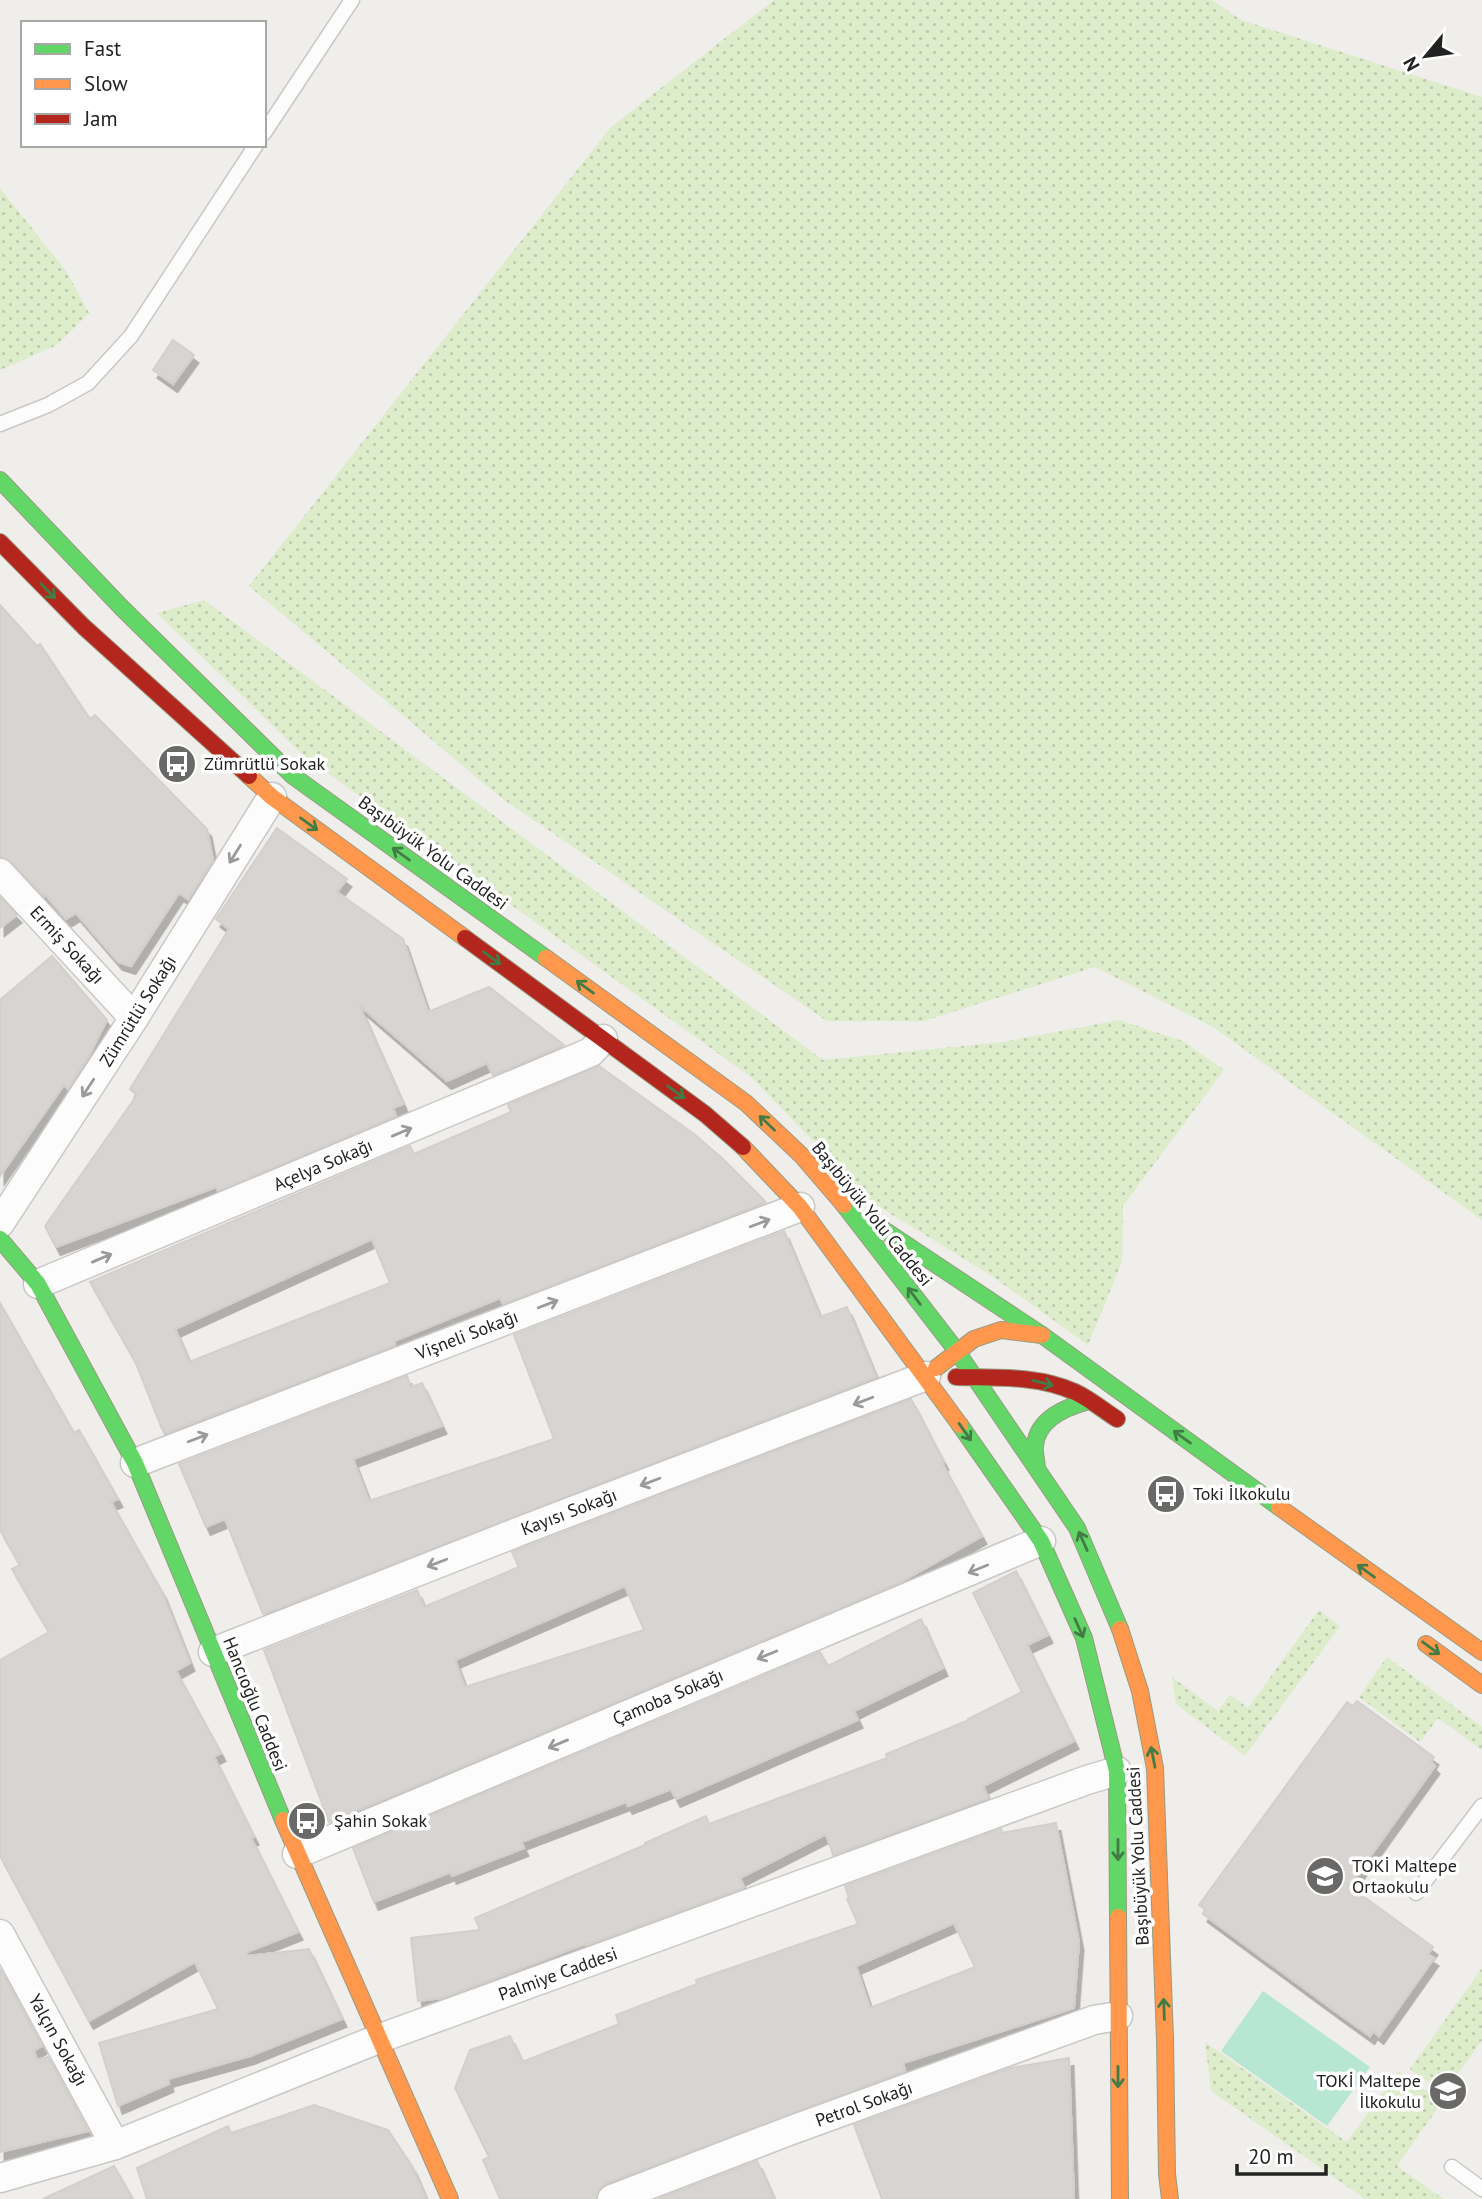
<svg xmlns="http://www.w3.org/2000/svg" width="1482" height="2199" viewBox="0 0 1482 2199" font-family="'PT Sans',sans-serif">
<defs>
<pattern id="grass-dots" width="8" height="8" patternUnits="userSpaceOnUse" patternTransform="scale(1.75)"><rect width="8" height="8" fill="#ddeccb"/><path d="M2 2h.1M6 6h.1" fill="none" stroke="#bdcaae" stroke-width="1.8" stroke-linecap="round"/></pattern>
<filter id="shadow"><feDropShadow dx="4.5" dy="8" stdDeviation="0" flood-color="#0004"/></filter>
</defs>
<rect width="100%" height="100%" fill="#f0eeeb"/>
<g fill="url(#grass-dots)">
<path d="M 774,0 L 1212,0 L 1241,20 L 1482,97 L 1482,1220 L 1213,1027 L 1095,967 L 924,1021 L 827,1021 L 500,797 L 249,586 L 611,127 Z"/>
<path d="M 0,188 L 66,271 L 89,313 L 57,345 L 0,370 Z"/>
<path d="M 204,600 L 823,1060 L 1003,1042 L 1119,1020 L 1183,1041 L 1224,1070 L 1123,1206 L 1122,1262 L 1088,1345 L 992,1276 L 873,1203 L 751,1077 L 304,756 L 157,613 Z"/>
<path d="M 1319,1610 L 1340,1626 L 1245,1756 L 1176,1704 L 1172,1677 L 1218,1711 L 1230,1695 L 1248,1708 Z"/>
<path d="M 1387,1657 L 1482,1727 L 1482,1750 L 1438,1718 L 1420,1742 L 1359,1697 Z"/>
<path d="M 1482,1968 L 1482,2040 L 1444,2093 L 1410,2069 Z"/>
<path d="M 1205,2042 L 1347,2142 L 1398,2071 L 1442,2102 L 1397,2166 L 1444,2199 L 1365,2199 L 1211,2091 Z"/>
</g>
<path fill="#b7e6d2" d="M 1263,1991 L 1370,2067 L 1327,2126 L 1221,2051 Z"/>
<g fill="#d7d4d2" stroke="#d3d0cc" stroke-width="2" fill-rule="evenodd" filter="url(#shadow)">
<path d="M 173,340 L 194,355 L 173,384 L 153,370 Z"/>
<path d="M 0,605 L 37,646 L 40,644 L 90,719 L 95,715 L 207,829 L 213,860 L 188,899 L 179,893 L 131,966 L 118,962 L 76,913 L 66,919 L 45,894 L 44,896 L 12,862 L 0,857 Z"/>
<path d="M 277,828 L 347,879 L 337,892 L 403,939 L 428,1012 L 489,987 L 564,1045 L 493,1075 L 487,1063 L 447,1081 L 359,1005 L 403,1104 L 393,1108 L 396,1116 L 218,1191 L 216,1187 L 56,1247 L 45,1226 L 137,1095 L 130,1089 L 229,929 L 216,919 Z"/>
<path d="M 0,897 L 17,915 L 0,928 Z"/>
<path d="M 52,956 L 107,1020 L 90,1054 L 68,1089 L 64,1085 L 0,1176 L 0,1000 Z"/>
<path d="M 599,1066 L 694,1134 L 724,1160 L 766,1202 L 503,1304 L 500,1298 L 394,1341 L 395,1345 L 166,1433 L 164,1428 L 162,1429 L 135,1361 L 90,1282 L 410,1146 L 414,1154 L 511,1112 L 508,1105 ZM 372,1239 L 390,1283 L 189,1362 L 175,1329 Z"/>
<path d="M 784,1231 L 820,1317 L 847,1307 L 876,1377 L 263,1614 L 225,1519 L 206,1527 L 179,1464 L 407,1376 L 411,1387 L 422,1383 L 442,1426 L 353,1459 L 369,1501 L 554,1439 L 514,1335 Z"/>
<path d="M 0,1303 L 74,1433 L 79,1430 L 118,1499 L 111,1502 L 162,1592 L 190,1663 L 176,1671 L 221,1753 L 214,1757 L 254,1837 L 251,1838 L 298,1932 L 247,1952 L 247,1956 L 309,1949 L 342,2019 L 250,2056 L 168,2079 L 169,2084 L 118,2106 L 99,2043 L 218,2009 L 195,1962 L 89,2021 L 0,1856 L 0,1660 L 49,1632 L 12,1569 L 20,1565 L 0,1530 Z"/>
<path d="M 911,1399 L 944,1462 L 942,1463 L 982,1536 L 899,1583 L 329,1822 L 264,1650 L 417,1590 L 424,1607 L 519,1567 L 512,1552 ZM 625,1586 L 644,1630 L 465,1687 L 455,1660 Z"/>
<path d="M 1016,1571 L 1048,1635 L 1027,1645 L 1074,1741 L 983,1786 L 988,1798 L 833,1855 L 826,1834 L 740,1878 L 744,1887 L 740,1889 L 586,1945 L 585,1944 L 442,1998 L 418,2001 L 411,1938 L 480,1930 L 475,1918 L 645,1845 L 645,1843 L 706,1816 L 709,1824 L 887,1758 L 886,1754 L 969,1720 L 968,1719 L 1022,1692 L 973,1593 Z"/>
<path d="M 921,1619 L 943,1668 L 854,1711 L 858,1720 L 676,1799 L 671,1789 L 628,1806 L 626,1802 L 521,1842 L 524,1848 L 452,1876 L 451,1872 L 374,1902 L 353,1848 L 820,1652 L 828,1666 Z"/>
<path d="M 1357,1701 L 1434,1757 L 1431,1762 L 1435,1766 L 1349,1886 L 1433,1947 L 1428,1954 L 1434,1958 L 1379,2036 L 1373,2031 L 1370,2036 L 1335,2011 L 1203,1914 L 1205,1909 L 1199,1905 L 1347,1702 L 1353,1706 Z"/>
<path d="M 1056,1823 L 1079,1942 L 1074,2008 L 903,2063 L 905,2071 L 606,2183 L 599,2189 L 596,2199 L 500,2199 L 483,2160 L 489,2157 L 455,2088 L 470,2050 L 510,2036 L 522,2062 L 619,2024 L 616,2015 L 697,1984 L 696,1980 L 858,1924 L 847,1899 L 849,1898 L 845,1886 L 1001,1829 L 1002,1833 ZM 954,1923 L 975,1967 L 870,2008 L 856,1966 Z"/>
<path d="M 0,1969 L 42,2046 L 34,2051 L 37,2060 L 48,2057 L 88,2131 L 0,2152 Z"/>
<path d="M 1069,2058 L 1074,2199 L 882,2199 L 854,2125 L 1011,2068 Z"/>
<path d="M 314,2105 L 388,2130 L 412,2166 L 426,2199 L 147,2199 L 137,2168 L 228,2126 L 231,2133 Z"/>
<path d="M 757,2161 L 774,2199 L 658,2199 Z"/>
<path d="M 114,2166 L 133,2199 L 43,2199 Z"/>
</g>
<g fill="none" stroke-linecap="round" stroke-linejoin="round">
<defs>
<g id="lane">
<path d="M 264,133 L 352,0"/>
<path d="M 0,424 L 48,405 L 88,383 L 131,336 L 256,145"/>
<path d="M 1416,1893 L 1482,1806"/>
<path d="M 1452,2167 L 1482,2189"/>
</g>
<g id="street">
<path d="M 0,873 L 134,1018"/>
<path d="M 0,1223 L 134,1018 L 272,797"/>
<path d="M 38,1284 L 591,1052 L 603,1039"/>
<path d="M 135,1463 L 800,1207"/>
<path d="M 213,1652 L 528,1528 L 926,1376"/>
<path d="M 297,1854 L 1041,1541"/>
<path d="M 0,1934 L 115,2145"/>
<path d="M 0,2178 L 115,2145 L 378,2039 L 1087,1780 L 1117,1771"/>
<path d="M 612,2199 L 789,2131 L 1094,2020 L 1118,2016"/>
</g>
<g id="fast">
<path d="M 0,480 L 122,608 L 293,776 L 546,958"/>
<path d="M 844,1205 L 956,1350 L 1077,1528 L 1120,1629"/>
<path d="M 869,1220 L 1042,1335 L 1279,1507"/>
<path d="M 0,1239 L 38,1284 L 135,1463 L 283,1820"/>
<path d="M 960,1425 L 1041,1541 L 1084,1638 L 1117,1771 L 1118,1917"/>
<path d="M 1037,1469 C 1037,1462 1034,1453 1035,1446 C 1037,1419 1066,1407 1089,1401"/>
</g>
<g id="slow">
<path d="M 249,776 L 272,797 L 465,938"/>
<path d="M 546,958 L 746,1103 L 801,1155 L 844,1205"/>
<path d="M 743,1147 L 800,1207 L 960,1425"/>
<path d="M 936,1368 L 974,1339 L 1001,1330 L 1042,1335"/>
<path d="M 1279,1507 L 1482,1652"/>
<path d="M 1120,1629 L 1140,1691 L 1155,1768 L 1165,2039 L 1167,2174 L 1170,2199"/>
<path d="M 1426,1644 L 1482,1685"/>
<path d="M 283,1820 L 450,2199"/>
<path d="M 1118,1917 L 1120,2199"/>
</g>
<g id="jam">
<path d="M 0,542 L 84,627 L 249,776"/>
<path d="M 465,938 L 705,1114 L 743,1147"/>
<path d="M 956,1377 C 996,1378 1038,1375 1075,1392 C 1090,1399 1103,1410 1117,1419"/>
</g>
</defs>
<use href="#lane" stroke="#c9c8c7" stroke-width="17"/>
<use href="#street" stroke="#c9c8c7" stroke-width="31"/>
<use href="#fast" stroke="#999a82" stroke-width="18"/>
<use href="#slow" stroke="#999a82" stroke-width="18"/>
<use href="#jam" stroke="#999a82" stroke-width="18"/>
<use href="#lane" stroke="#fdfcfc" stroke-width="14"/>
<use href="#street" stroke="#fdfcfc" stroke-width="28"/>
<use href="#fast" stroke="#63d668" stroke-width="16"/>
<use href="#slow" stroke="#ff974d" stroke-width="16"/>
<use href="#jam" stroke="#b3261e" stroke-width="16"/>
</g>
<defs><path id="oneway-shaft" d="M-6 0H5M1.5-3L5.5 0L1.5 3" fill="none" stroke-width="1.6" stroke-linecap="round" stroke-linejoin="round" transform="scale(1.75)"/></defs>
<g stroke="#427c45">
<use href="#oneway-shaft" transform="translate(48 591) rotate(46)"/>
<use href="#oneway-shaft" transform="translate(309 824) rotate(36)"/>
<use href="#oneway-shaft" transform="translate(401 854) rotate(-144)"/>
<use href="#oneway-shaft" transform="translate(492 958) rotate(36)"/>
<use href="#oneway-shaft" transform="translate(585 987) rotate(-144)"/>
<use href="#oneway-shaft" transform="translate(676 1092) rotate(36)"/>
<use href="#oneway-shaft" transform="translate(767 1123) rotate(-136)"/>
<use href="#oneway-shaft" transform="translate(914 1296) rotate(-127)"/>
<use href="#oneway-shaft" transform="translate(1043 1383) rotate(14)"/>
<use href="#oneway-shaft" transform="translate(965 1432) rotate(55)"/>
<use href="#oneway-shaft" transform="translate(1182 1437) rotate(-144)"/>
<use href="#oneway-shaft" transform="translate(1083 1541) rotate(-114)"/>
<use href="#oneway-shaft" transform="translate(1366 1571) rotate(-144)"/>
<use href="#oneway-shaft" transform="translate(1079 1628) rotate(66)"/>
<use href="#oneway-shaft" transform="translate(1431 1648) rotate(36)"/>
<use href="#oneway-shaft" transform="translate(1153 1757) rotate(-101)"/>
<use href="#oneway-shaft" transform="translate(1118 1850) rotate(90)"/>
<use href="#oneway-shaft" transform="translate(1164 2009) rotate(-92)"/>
<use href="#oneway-shaft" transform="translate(1118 2077) rotate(90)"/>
</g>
<g stroke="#9a9a9a">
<use href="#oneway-shaft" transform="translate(235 854) rotate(122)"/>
<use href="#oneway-shaft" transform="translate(88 1088) rotate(123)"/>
<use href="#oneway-shaft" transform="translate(402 1132) rotate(-23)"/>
<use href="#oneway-shaft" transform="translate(760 1223) rotate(-21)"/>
<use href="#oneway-shaft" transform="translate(102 1258) rotate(-23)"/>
<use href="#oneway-shaft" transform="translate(548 1304) rotate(-21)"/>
<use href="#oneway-shaft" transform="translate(863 1401) rotate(159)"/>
<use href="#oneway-shaft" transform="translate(198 1438) rotate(-21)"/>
<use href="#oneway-shaft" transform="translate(650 1482) rotate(159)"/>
<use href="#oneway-shaft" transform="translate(437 1563) rotate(159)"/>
<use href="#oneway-shaft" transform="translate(978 1569) rotate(158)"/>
<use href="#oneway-shaft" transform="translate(767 1655) rotate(158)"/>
<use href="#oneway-shaft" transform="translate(558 1744) rotate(157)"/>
</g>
<defs>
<symbol id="bus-disc" viewBox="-11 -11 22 22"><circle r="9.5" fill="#6a6968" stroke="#fff"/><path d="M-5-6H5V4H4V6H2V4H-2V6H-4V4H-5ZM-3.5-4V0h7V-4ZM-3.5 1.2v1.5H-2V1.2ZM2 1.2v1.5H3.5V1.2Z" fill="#fff"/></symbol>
<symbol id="school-disc" viewBox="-11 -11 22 22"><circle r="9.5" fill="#6a6968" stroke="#fff"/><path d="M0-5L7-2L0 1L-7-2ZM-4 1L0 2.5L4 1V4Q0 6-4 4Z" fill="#fff"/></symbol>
</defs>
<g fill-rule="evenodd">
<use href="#bus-disc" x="155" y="742" width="44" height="44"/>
<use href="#bus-disc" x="1144" y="1472" width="44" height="44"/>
<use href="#bus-disc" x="285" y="1799" width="44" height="44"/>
<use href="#school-disc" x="1303" y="1854" width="44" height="44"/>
<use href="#school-disc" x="1426" y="2069" width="44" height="44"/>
</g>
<g text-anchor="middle" stroke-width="7" stroke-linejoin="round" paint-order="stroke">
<g font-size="18" fill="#222" stroke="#fff" text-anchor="start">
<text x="204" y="770">Zümrütlü Sokak</text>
<text x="1193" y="1500">Toki İlkokulu</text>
<text x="334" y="1827">Şahin Sokak</text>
<text x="1352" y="1872">TOKİ Maltepe<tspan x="1352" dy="21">Ortaokulu</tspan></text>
<text x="1421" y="2087" text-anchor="end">TOKİ Maltepe<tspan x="1421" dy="21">İlkokulu</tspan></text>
</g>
<g font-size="18" fill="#222" stroke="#fff">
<text transform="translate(433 853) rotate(36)" y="6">Başıbüyük Yolu Caddesi</text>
<text transform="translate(67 945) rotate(47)" y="6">Ermiş Sokağı</text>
<text transform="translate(138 1011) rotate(-58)" y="6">Zümrütlü Sokağı</text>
<text transform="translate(323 1165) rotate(-23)" y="6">Açelya Sokağı</text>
<text transform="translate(872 1214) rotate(51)" y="6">Başıbüyük Yolu Caddesi</text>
<text transform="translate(467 1335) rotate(-21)" y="6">Vişneli Sokağı</text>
<text transform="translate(569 1512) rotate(-21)" y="6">Kayısı Sokağı</text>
<text transform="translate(668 1697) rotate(-23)" y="6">Çamoba Sokağı</text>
<text transform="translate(255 1704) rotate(68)" y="6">Hancıoğlu Caddesi</text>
<text transform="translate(1138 1856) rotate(-93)" y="6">Başıbüyük Yolu Caddesi</text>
<text transform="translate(558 1974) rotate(-20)" y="6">Palmiye Caddesi</text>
<text transform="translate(58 2040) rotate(61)" y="6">Yalçın Sokağı</text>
<text transform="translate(864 2104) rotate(-20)" y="6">Petrol Sokağı</text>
</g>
</g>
<rect x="21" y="21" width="245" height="126" fill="#ffffff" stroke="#a7a7a7" stroke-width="2"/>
<rect x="35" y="44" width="35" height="10" fill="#63d668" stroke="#a7a7a7" stroke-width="2"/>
<text x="84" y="56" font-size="21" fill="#222222">Fast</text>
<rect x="35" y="79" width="35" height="10" fill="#ff974d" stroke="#a7a7a7" stroke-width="2"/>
<text x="84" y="91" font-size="21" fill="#222222">Slow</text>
<rect x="35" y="114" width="35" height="10" fill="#b3261e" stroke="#a7a7a7" stroke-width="2"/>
<text x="84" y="126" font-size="21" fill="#222222">Jam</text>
<g transform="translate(1426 56) rotate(241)" stroke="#ffffff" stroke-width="5" paint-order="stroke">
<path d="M0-5L12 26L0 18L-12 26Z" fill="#222222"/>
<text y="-10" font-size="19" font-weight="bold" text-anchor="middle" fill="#222222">N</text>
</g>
<path d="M1237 2164v10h89v-10" fill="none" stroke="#222222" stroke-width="3.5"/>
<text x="1248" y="2164" font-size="21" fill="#222222" stroke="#ffffff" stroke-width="5" paint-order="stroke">20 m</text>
</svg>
